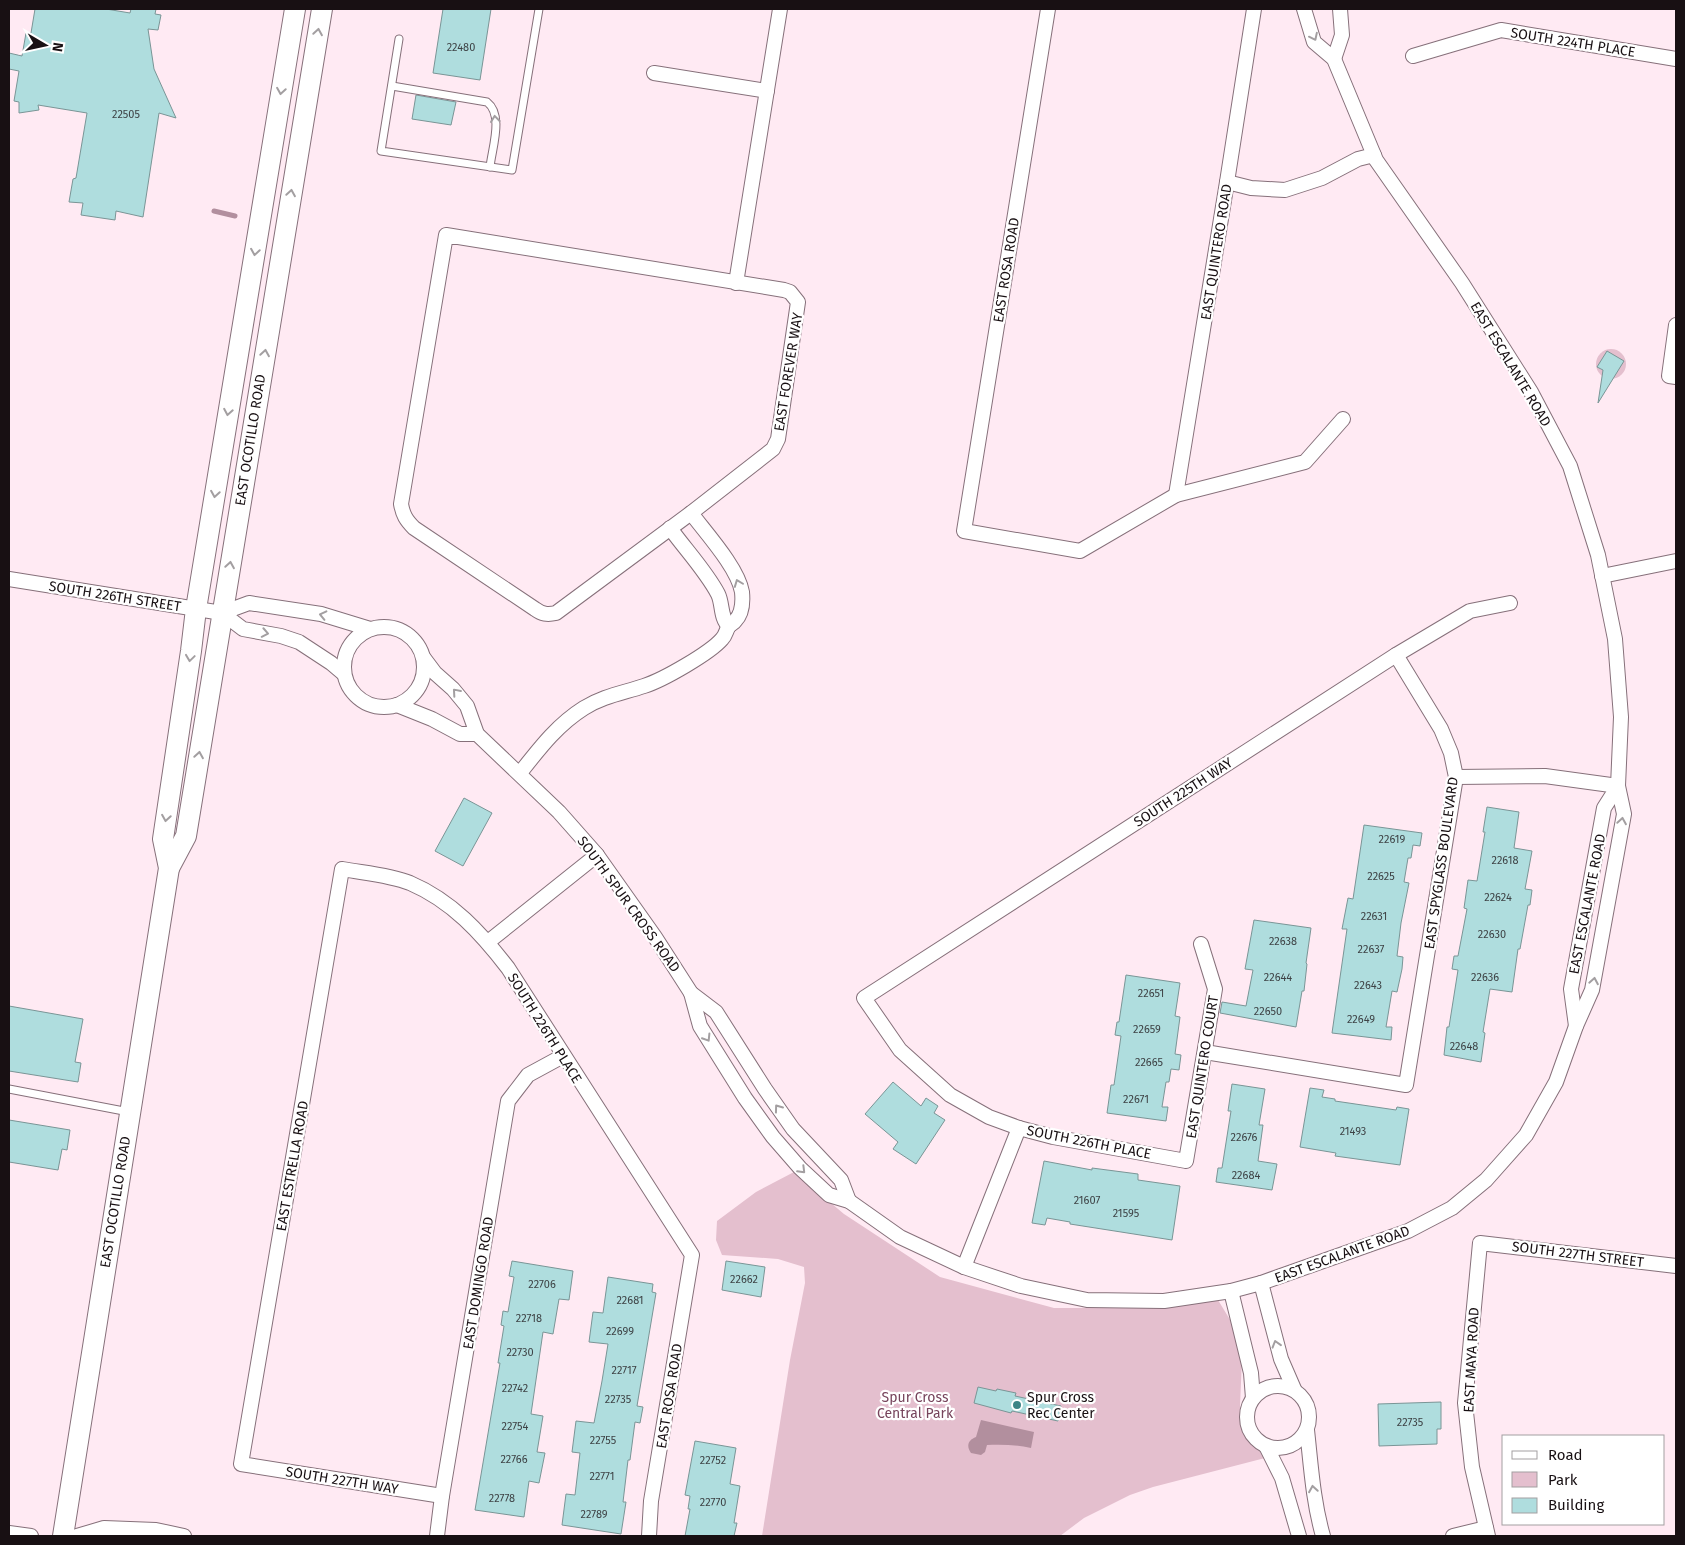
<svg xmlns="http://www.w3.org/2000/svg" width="1685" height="1545" viewBox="0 0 1685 1545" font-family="'Fira Sans',sans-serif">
<rect width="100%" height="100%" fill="#ffeaf3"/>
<g fill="#e4bfce">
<circle cx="1611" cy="364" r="15"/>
<path d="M 794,1172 L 844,1214 L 940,1277 L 1054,1308 L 1146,1308 L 1218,1300 L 1232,1323 L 1242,1359 L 1240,1406 L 1247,1431 L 1265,1458 L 1153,1487 L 1130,1495 L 1084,1518 L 1060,1536 L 762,1536 L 790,1360 L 805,1283 L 804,1267 L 778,1259 L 722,1255 L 716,1240 L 717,1221 L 756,1192 Z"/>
</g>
<path fill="#b28f9e" d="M 981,1420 L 1034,1432 L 1031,1448 C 1017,1445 1002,1444 987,1445 L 985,1452 L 981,1455 L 971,1453 C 966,1446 968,1440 976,1437 Z"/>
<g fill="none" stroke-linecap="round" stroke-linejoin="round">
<path stroke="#b28f9e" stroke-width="5" d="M 214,211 L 235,216"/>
</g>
<g fill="#afddde" stroke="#7a9596">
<path d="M 35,9 L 106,9 L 130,13 L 131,9 L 156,9 L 155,14 L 161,15 L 158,30 L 148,29 L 154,69 L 176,118 L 159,113 L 143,217 L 116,211 L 115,220 L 81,215 L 83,203 L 69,202 L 73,179 L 76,178 L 87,113 L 38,105 L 39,110 L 19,113 L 19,102 L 14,101 L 19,71 L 9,69 L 9,53 L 22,56 L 26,33 L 31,33 Z"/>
<path d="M 443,9 L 491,9 L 480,80 L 433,73 Z"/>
<path d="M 416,95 L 456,102 L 451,125 L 412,119 Z"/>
<path d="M 1607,351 L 1624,361 L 1598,403 L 1603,370 L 1597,367 Z"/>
<path d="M 464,798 L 492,813 L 463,866 L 435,851 Z"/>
<path d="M 1487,807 L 1519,812 L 1514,848 L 1532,851 L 1525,889 L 1532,890 L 1530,905 L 1528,905 L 1520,949 L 1518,949 L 1512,992 L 1490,989 L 1483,1032 L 1485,1033 L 1481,1062 L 1444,1055 L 1447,1027 L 1449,1027 L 1458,970 L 1452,969 L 1454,956 L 1458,956 L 1467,909 L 1464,908 L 1468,880 L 1477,881 L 1485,832 L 1483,832 Z"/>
<path d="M 1364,825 L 1422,833 L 1420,846 L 1413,845 L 1411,858 L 1408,858 L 1404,882 L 1409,883 L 1401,923 L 1397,956 L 1403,957 L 1402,969 L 1397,992 L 1392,991 L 1386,1027 L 1392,1027 L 1391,1040 L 1332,1033 L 1347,929 L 1342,929 L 1348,898 L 1353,899 Z"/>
<path d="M 1254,920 L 1311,928 L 1306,963 L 1307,964 L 1304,991 L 1302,991 L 1296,1027 L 1220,1013 L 1222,1002 L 1246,1006 L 1253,970 L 1245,969 Z"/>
<path d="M 1126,975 L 1180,983 L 1175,1016 L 1180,1017 L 1175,1054 L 1181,1055 L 1179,1070 L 1171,1069 L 1169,1082 L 1166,1082 L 1162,1107 L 1168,1107 L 1166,1121 L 1107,1113 L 1111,1085 L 1114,1085 L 1121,1036 L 1115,1035 L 1117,1022 L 1119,1022 Z"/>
<path d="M 9,1006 L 83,1019 L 75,1062 L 81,1063 L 78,1082 L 9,1071 Z"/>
<path d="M 893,1082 L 921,1106 L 926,1098 L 938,1106 L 934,1113 L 945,1120 L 916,1164 L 893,1149 L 898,1142 L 865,1114 Z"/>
<path d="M 1232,1084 L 1265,1089 L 1259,1125 L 1263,1125 L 1258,1161 L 1277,1164 L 1272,1190 L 1216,1182 L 1218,1168 L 1222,1168 L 1231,1111 L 1228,1111 Z"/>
<path d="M 1310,1088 L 1324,1090 L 1322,1097 L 1335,1099 L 1335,1101 L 1396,1110 L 1397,1107 L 1409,1109 L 1400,1165 L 1335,1156 L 1336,1153 L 1300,1147 Z"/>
<path d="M 9,1120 L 70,1130 L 67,1150 L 62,1149 L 58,1170 L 9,1162 Z"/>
<path d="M 1044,1161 L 1092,1170 L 1092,1168 L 1138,1174 L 1138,1180 L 1180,1186 L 1172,1240 L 1070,1224 L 1070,1222 L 1047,1218 L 1045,1225 L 1032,1223 Z"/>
<path d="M 512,1261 L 573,1271 L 569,1300 L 559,1299 L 553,1334 L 543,1332 L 531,1414 L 543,1416 L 537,1452 L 545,1453 L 539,1483 L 529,1481 L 524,1517 L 475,1510 L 500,1363 L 498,1363 L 504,1326 L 501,1325 L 503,1311 L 508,1312 L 514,1277 L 509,1276 Z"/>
<path d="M 726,1261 L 765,1267 L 761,1297 L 722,1290 Z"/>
<path d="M 608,1277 L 653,1284 L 652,1292 L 656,1293 L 637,1406 L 643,1407 L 640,1423 L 635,1422 L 630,1460 L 628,1460 L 623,1502 L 626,1502 L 621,1534 L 562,1525 L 566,1494 L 575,1495 L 580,1453 L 572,1452 L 576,1421 L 594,1423 L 602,1381 L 608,1344 L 589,1342 L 593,1312 L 603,1313 Z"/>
<path d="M 978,1387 L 996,1391 L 997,1389 L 1016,1393 L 1015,1396 L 1061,1406 L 1058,1421 L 1012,1411 L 1011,1413 L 974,1403 Z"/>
<path d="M 1441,1402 L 1441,1429 L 1437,1429 L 1437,1444 L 1379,1446 L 1378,1404 Z"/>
<path d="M 695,1441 L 736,1448 L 730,1484 L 740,1486 L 734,1523 L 737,1523 L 734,1536 L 685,1536 L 690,1509 L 688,1509 L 690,1496 L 685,1495 Z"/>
</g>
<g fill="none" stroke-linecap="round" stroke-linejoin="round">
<defs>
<g id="lane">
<path d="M 399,39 L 381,151 L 512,170 L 539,9"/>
<path d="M 392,86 L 487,102 C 504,115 492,148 490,167"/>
<path d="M 9,1089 L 129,1112"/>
</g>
<g id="street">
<path d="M 1048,9 L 964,531 L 1080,551 L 1176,495 L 1305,462 L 1343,419"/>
<path d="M 1413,56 L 1501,30 L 1676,59"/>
<path d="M 1334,59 L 1342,35 L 1340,9"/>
<path d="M 654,73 L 767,91"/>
<path d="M 1227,182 L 1251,188 L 1285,190 L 1322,178 L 1358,159 L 1374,155"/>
<path d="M 446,235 L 784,290 L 790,292 L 798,302 L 778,439 L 773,449 L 691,513 L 556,613 C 547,615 542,614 535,609 L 414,528 C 406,520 403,515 401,504 Z"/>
<path d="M 736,283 L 780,9"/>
<path d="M 1676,325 L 1669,376 L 1676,377"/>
<path d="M 1176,495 L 1227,182 L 1254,9"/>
<path d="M 670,528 C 685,549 706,571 718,594 C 723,604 720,618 729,626"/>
<path d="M 1602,576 L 1676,561"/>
<path d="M 9,579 L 222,613 L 243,629 L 281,636 L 299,642 L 331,663 L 344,674"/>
<path d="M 222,613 L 249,603 L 321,614 L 370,629"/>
<circle cx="384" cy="667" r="40"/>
<path d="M 423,657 L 435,673 L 453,689 L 467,706 L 477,734 L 559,812 L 597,855 L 655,937 L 691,993 L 716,1012 L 765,1089 L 793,1129 L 841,1180 L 849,1201"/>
<path d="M 397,705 L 432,719 L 460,734 L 477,734"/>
<path d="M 520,773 C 539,749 557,725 584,708 C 603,696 623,693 644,686 C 663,680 710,653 722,639 C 726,635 726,630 729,626 C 731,624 734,623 735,621 C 742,614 743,602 742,592 C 738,568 706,533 691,513"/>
<path d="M 1456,777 L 1545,776 L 1618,786"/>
<path d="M 488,942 L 597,855"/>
<path d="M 1201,944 L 1215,989 L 1186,1161 L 1053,1137 L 1019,1128 L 989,1117 L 950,1095 L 900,1050 L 864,998 L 1396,655 L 1470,611 L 1510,603"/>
<path d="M 691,993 L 700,1026 L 745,1098 L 773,1137 L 800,1168 L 829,1195 L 849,1201 L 900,1237 L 964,1267 L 1021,1286 L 1087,1300 L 1164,1301 L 1231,1291 L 1261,1283 L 1408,1231 L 1452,1208 L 1486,1180 L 1526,1135 L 1556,1082 L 1576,1026 L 1592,990 L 1624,814 L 1618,786 L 1621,717 L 1615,639 L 1598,555 L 1570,466 L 1531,392 L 1462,283 L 1376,160 L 1334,59 L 1314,42 L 1304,9"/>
<path d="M 1576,1026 L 1571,989 L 1604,808 L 1618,786"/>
<path d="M 1205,1052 L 1406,1085 L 1456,777 L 1451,753 L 1441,729 L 1396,655"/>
<path d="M 964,1267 L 1019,1128"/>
<path d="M 1261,1283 L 1281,1359 L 1294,1389"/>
<path d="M 1231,1291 L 1251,1373 L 1253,1398"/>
<circle cx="1278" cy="1417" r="31"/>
<path d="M 1307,1430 C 1311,1466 1313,1501 1323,1536"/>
<path d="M 1266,1446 L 1282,1478 L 1299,1536"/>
<path d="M 442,1496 L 241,1464 L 342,869 C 364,873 390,875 410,883 C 452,901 481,933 508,968 L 692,1255 L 651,1501 L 649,1536"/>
<path d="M 9,1533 L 31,1536"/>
<path d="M 77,1536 L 104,1528 L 156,1530 L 184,1536"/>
<path d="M 437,1536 L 442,1496 L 508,1101 L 528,1075 L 563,1056"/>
<path d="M 1453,1536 L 1486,1528"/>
<path d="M 1488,1536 L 1472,1467 L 1465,1403 L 1480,1243 L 1676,1266"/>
</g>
<g id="secondary">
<path d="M 169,868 L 186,836 L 322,9"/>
<path d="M 63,1536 L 169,868 L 163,839 L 191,651 L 196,609 L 295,9"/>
</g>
</defs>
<use href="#lane" stroke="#86707a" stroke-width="9"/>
<use href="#street" stroke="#86707a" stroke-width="16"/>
<use href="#secondary" stroke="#86707a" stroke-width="22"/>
<use href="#lane" stroke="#fff" stroke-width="7"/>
<use href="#street" stroke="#fff" stroke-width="14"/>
<use href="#secondary" stroke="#fff" stroke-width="20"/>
</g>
<defs><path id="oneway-chevron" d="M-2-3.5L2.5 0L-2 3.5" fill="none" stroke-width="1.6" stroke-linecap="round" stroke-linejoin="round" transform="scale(1.25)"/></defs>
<g stroke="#a39fa1">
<use href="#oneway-chevron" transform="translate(318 32) rotate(-81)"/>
<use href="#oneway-chevron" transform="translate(1314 37) rotate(64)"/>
<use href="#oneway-chevron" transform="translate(281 91) rotate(99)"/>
<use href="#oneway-chevron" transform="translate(495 119) rotate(-97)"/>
<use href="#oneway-chevron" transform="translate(291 193) rotate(-81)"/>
<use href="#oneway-chevron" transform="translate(255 252) rotate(99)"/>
<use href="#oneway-chevron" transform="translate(265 353) rotate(-81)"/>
<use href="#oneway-chevron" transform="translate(228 412) rotate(100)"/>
<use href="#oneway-chevron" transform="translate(215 494) rotate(99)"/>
<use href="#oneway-chevron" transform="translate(230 565) rotate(-81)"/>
<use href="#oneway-chevron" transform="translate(738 583) rotate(-111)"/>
<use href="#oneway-chevron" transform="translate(323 615) rotate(-167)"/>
<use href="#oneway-chevron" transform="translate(265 633) rotate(11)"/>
<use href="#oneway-chevron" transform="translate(190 658) rotate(98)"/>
<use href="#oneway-chevron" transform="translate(456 692) rotate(-131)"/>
<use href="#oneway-chevron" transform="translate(199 755) rotate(-81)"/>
<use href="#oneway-chevron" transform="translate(166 818) rotate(99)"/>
<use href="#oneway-chevron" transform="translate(1622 821) rotate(-81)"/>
<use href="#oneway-chevron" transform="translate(1594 981) rotate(-80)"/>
<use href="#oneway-chevron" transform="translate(707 1038) rotate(58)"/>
<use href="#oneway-chevron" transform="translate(778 1108) rotate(-126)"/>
<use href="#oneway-chevron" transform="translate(802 1170) rotate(45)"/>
<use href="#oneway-chevron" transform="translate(1276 1344) rotate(-107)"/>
<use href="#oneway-chevron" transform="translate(1313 1489) rotate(-99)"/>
</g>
<circle fill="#3d8586" stroke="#fff" stroke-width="2" cx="1017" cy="1405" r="5"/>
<g text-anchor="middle" stroke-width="4.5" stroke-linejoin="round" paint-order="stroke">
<g font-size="11" fill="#3e4346">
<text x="461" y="51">22480</text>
<text x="126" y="118">22505</text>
<text x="1392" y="843">22619</text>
<text x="1505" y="864">22618</text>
<text x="1381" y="880">22625</text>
<text x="1498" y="901">22624</text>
<text x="1374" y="920">22631</text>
<text x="1492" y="938">22630</text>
<text x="1283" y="945">22638</text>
<text x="1371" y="953">22637</text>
<text x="1278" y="981">22644</text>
<text x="1485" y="981">22636</text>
<text x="1368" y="989">22643</text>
<text x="1151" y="997">22651</text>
<text x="1268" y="1015">22650</text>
<text x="1361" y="1023">22649</text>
<text x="1147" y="1033">22659</text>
<text x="1464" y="1050">22648</text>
<text x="1149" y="1066">22665</text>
<text x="1136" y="1103">22671</text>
<text x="1353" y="1135">21493</text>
<text x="1244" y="1141">22676</text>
<text x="1246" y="1179">22684</text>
<text x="1087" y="1204">21607</text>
<text x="1126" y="1217">21595</text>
<text x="744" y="1283">22662</text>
<text x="542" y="1288">22706</text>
<text x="630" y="1304">22681</text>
<text x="529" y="1322">22718</text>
<text x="620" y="1335">22699</text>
<text x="520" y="1356">22730</text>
<text x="624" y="1374">22717</text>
<text x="515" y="1392">22742</text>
<text x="618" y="1403">22735</text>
<text x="1410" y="1426">22735</text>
<text x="515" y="1430">22754</text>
<text x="603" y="1444">22755</text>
<text x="514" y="1463">22766</text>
<text x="713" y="1464">22752</text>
<text x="602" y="1480">22771</text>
<text x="502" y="1502">22778</text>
<text x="713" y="1506">22770</text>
<text x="594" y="1518">22789</text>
</g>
<g font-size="14" fill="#181013" stroke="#fff">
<text transform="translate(1573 42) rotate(9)" y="5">SOUTH 224TH PLACE</text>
<text transform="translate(1216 252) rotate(-81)" y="5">EAST QUINTERO ROAD</text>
<text transform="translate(1006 270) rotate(-81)" y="5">EAST ROSA ROAD</text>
<text transform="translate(1511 364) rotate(59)" y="5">EAST ESCALANTE ROAD</text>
<text transform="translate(788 372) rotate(-81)" y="5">EAST FOREVER WAY</text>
<text transform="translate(250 440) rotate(-81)" y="5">EAST OCOTILLO ROAD</text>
<text transform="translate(115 596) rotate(9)" y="5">SOUTH 226TH STREET</text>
<text transform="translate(1183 792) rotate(-33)" y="5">SOUTH 225TH WAY</text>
<text transform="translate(1441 863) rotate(-82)" y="5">EAST SPYGLASS BOULEVARD</text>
<text transform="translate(629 904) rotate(54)" y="5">SOUTH SPUR CROSS ROAD</text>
<text transform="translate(1587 904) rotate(-79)" y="5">EAST ESCALANTE ROAD</text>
<text transform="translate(545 1028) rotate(58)" y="5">SOUTH 226TH PLACE</text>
<text transform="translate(1202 1067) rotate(-81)" y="5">EAST QUINTERO COURT</text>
<text transform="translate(1089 1142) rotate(11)" y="5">SOUTH 226TH PLACE</text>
<text transform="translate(292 1166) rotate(-80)" y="5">EAST ESTRELLA ROAD</text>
<text transform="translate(115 1202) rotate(-81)" y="5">EAST OCOTILLO ROAD</text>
<text transform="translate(1342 1254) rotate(-20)" y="5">EAST ESCALANTE ROAD</text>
<text transform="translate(1578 1254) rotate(7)" y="5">SOUTH 227TH STREET</text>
<text transform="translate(478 1283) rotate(-81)" y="5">EAST DOMINGO ROAD</text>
<text transform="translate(1471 1360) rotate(-87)" y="5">EAST MAYA ROAD</text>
<text transform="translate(669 1396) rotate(-81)" y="5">EAST ROSA ROAD</text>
<text transform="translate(342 1480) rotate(9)" y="5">SOUTH 227TH WAY</text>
</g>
<g font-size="14" fill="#77445c" stroke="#fff">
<text x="915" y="1402">Spur Cross<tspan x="915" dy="16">Central Park</tspan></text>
</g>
<g font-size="14" fill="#181013" stroke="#fff" text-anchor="start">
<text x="1027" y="1402">Spur Cross<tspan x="1027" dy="16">Rec Center</tspan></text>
</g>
</g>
<rect width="1685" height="1545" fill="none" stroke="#181013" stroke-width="20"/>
<rect x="1502" y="1435" width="162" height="90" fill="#ffffff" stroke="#a39fa1"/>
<rect x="1512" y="1451" width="25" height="8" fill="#ffffff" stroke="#a39fa1"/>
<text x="1548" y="1460" font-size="15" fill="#181013">Road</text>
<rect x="1512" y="1472" width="25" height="15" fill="#e4bfce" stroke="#a39fa1"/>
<text x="1548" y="1485" font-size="15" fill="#181013">Park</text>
<rect x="1512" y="1498" width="25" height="15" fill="#afddde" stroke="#a39fa1"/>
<text x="1548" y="1510" font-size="15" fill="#181013">Building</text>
<g transform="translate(45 45) rotate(99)" stroke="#ffffff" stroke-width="4" paint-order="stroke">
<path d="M0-4L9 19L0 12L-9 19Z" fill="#181013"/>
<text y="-8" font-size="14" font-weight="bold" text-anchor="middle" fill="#181013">N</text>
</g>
</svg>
